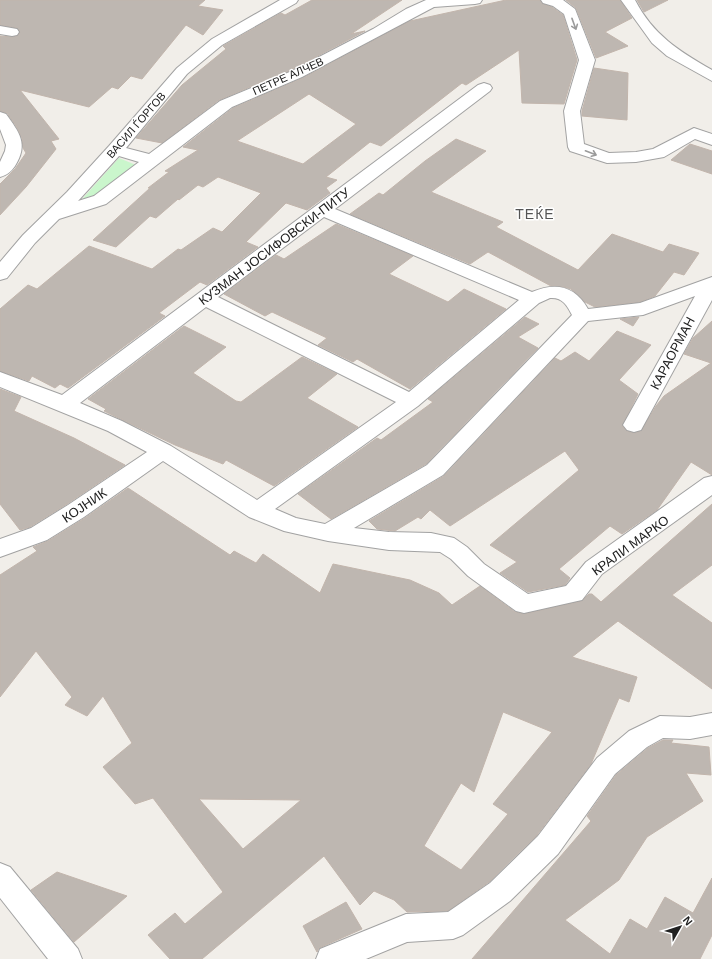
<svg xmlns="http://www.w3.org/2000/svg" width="712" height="959" viewBox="0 0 712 959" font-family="Helvetica,sans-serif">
<rect width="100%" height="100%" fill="#f1eee9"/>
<path fill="#caf6cc" d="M 119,158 L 136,165 L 123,182 L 75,207 Z"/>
<g fill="#beb7b1" stroke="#c2b5ac" fill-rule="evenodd">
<path d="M 0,0 L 205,0 L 198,6 L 223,10 L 203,35 L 186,25 L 142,79 L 131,76 L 118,89 L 112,87 L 89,107 L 20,90 L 59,139 L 51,141 L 56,149 L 26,187 L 0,215 L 0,184 L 15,169 L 26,153 L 23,148 L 22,138 L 16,126 L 7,113 L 0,111 L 0,36 L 12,37 L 17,36 L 20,33 L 17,28 L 0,25 Z"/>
<path d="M 312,0 L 402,0 L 351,34 L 365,31 L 291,70 L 219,100 L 162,143 L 136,138 L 182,85 L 226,49 L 223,46 L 281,13 L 285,15 Z"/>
<path d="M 506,0 L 540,0 L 543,4 L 552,7 L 563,15 L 577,60 L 564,104 L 522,103 L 519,50 L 466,85 L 462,83 L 381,146 L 370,142 L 326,177 L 337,180 L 326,188 L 330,193 L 307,210 L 286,203 L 246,242 L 258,247 L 207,285 L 200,282 L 159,313 L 165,316 L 68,388 L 60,384 L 55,388 L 32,376 L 29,381 L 0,371 L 0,309 L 28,285 L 37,289 L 89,246 L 152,269 L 178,249 L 181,250 L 213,228 L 222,232 L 261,193 L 218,177 L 203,187 L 198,185 L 179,200 L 178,199 L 156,218 L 150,216 L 116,247 L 93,240 L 150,188 L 148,188 L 169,172 L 165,171 L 198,150 L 183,147 L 233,108 L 303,78 L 410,21 ZM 309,94 L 356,124 L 303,164 L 237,141 Z"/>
<path d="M 566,0 L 620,0 L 632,18 L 605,32 L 628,46 L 596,58 L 576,8 Z"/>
<path d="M 637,0 L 668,0 L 644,12 Z"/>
<path d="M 594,68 L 628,73 L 627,120 L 582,116 L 582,111 Z"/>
<path d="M 456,139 L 486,151 L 431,192 L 503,222 L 496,227 L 578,270 L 612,234 L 663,252 L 669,244 L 699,253 L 684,275 L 674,272 L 655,296 L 640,302 L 595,307 L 585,302 L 571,289 L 564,287 L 551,286 L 488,252 L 470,264 L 350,214 L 379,193 L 383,195 L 425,161 Z"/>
<path d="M 690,144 L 712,151 L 712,174 L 671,160 Z"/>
<path d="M 336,224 L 413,256 L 389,274 L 448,302 L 464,289 L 506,309 L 410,389 L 357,359 L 353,362 L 318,345 L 327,338 L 272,312 L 265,316 L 224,294 L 276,255 L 284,259 Z"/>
<path d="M 525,317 L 539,324 L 518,337 L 538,348 L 426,464 L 331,519 L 298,494 L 377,438 L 381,440 L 433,402 L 428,399 Z"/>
<path d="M 639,317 L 633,326 L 620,319 Z"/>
<path d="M 712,321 L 712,475 L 691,462 L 657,510 L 622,534 L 610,526 L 559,569 L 570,578 L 565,585 L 528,592 L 500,573 L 517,562 L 490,545 L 579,470 L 565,451 L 450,526 L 430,510 L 421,519 L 418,517 L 395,531 L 377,529 L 369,521 L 444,476 L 555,358 L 561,361 L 575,352 L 589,361 L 617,331 L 651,345 L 619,380 L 638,394 L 622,426 L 627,431 L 634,433 L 641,431 L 656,406 L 664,396 L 711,363 L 684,354 L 693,338 Z"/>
<path d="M 184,326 L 226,347 L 193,373 L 236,401 L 241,402 L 302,357 L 337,374 L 307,398 L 358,427 L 274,486 L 226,460 L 223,464 L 175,445 L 104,411 L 106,409 L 88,399 Z"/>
<path d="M 0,389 L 21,397 L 14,411 L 74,438 L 125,465 L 67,504 L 30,527 L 20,530 L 0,504 Z"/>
<path d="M 128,488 L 230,555 L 234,551 L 256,563 L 263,554 L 320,593 L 333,564 L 410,580 L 439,593 L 452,605 L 480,586 L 515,612 L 524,614 L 582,601 L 589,594 L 592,594 L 601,602 L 712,504 L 712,565 L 672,595 L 712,623 L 712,689 L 618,621 L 572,657 L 637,677 L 629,702 L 619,698 L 591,764 L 537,835 L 489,882 L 448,911 L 407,912 L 394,900 L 374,891 L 360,905 L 324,856 L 202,959 L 170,959 L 148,935 L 175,913 L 185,924 L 223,892 L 153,798 L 135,804 L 103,767 L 132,743 L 103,696 L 87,716 L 65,705 L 72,697 L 36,651 L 0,697 L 0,575 L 37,551 L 33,547 L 48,541 L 85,518 ZM 503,712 L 552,732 L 493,804 L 508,814 L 461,870 L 424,846 L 461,783 L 474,792 ZM 199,799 L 301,800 L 243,849 Z"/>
<path d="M 663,740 L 673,740 L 671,743 L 709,747 L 711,775 L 686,773 L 703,801 L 647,837 L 619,880 L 565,920 L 610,954 L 630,919 L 647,929 L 665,897 L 693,913 L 712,878 L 712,935 L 700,959 L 472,959 L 591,821 L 587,816 L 616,775 L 648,748 Z"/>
<path d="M 57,872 L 127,896 L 74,942 L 31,890 Z"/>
<path d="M 346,902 L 362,929 L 319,948 L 317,952 L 303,926 Z"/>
</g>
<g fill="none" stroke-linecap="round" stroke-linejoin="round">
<defs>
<g id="minor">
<path d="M 280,0 L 298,0 L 296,3 L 222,45 L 187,74 L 126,148 L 149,154 L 220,101 L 292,71 L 373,29 L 406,9 L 426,0 L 482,0 L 480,3 L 475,4 L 434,7 L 302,77 L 232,107 L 106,204 L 59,219 L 35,243 L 7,278 L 0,280 L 0,262 L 23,235 L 67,192 L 109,146 L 177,68 L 212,39 ZM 119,156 L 139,162 L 94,196 L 78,201 Z"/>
<path d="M 541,0 L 563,0 L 575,9 L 595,60 L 580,111 L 584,144 L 609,153 L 636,152 L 653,149 L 694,128 L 712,134 L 712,145 L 695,139 L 664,157 L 636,162 L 607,163 L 570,151 L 568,147 L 564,111 L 579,60 L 564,14 L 553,6 L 543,3 Z"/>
<path d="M 621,0 L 635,0 C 653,35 679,51 712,70 L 712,81 L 667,56 L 652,43 Z"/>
<path d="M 0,26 L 17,29 L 19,32 L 17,35 L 12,36 L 0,34 Z"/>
<path d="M 484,83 L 490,85 L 492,88 L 490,91 L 335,209 L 532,292 C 556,282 575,286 588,309 L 640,303 L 712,277 L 712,300 L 641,430 L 634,432 L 627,430 L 623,425 L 695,296 L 643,315 L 588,321 L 443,475 L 354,528 L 389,532 L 431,533 L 454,538 L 467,547 L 484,564 L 528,594 L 566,586 L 586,562 L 704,478 L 712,476 L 712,495 L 602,574 L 582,600 L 524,613 L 516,611 L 468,576 L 451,559 L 440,552 L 389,550 L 328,541 L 284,531 L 249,517 L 163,461 L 84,517 L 47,540 L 0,557 L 0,539 L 31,528 L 68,505 L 147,452 L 108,431 L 0,387 L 0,372 L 62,395 L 478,85 ZM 324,217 L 519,300 L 409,392 L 218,297 ZM 550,298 C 562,297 567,305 572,315 L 427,465 L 325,524 L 296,518 L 275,509 L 418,406 L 539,303 ZM 206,307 L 396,402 L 257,500 L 171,446 L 122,421 L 80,403 Z"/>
<path d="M 0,112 L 6,114 C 19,132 29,144 15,166 C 11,172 7,175 0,177 L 0,162 L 5,151 L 6,145 L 0,129 Z"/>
<path d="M 712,713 L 712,735 L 690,739 L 663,738 L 647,747 L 615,774 L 558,854 L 510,901 L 463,935 L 453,939 L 407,942 L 366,959 L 316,959 L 320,949 L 406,914 L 448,912 L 490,883 L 538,836 L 597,758 L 629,731 L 660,716 L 690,717 Z"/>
<path d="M 0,863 L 10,867 L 78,949 L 82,959 L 48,959 L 0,898 Z"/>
</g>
</defs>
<use href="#minor" stroke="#a2a2a2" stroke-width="2"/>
<use href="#minor" fill="#fff" fill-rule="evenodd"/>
</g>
<defs><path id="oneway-shaft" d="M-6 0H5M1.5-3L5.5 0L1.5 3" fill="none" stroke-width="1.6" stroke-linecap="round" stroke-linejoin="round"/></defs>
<g stroke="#9b9b9b">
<use href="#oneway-shaft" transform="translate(574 24) rotate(70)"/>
<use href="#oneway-shaft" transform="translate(591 153) rotate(21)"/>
</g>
<g text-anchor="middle" stroke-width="3" stroke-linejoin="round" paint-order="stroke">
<g font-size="11" fill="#212121" stroke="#fff">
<text transform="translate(288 76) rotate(-24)" y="4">ПЕТРЕ АЛЧЕВ</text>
<text transform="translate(136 125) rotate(-49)" y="4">ВАСИЛ ЃОРГОВ</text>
</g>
<g font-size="13" fill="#212121" stroke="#fff">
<text transform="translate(274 246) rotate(-37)" y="5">КУЗМАН ЈОСИФОВСКИ-ПИТУ</text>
<text transform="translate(672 353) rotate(-62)" y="5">КАРАОРМАН</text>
<text transform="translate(84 505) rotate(-34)" y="5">КОЈНИК</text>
<text transform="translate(630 545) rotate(-36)" y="5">КРАЛИ МАРКО</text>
</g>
<g font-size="14" letter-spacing="1" fill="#545454" stroke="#fff">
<text x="535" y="219">ТЕЌЕ</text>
</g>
</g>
<g transform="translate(680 927) rotate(51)" stroke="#ffffff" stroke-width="3" paint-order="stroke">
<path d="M0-3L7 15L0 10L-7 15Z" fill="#212121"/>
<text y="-6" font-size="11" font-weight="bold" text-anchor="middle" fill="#212121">N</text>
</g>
</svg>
